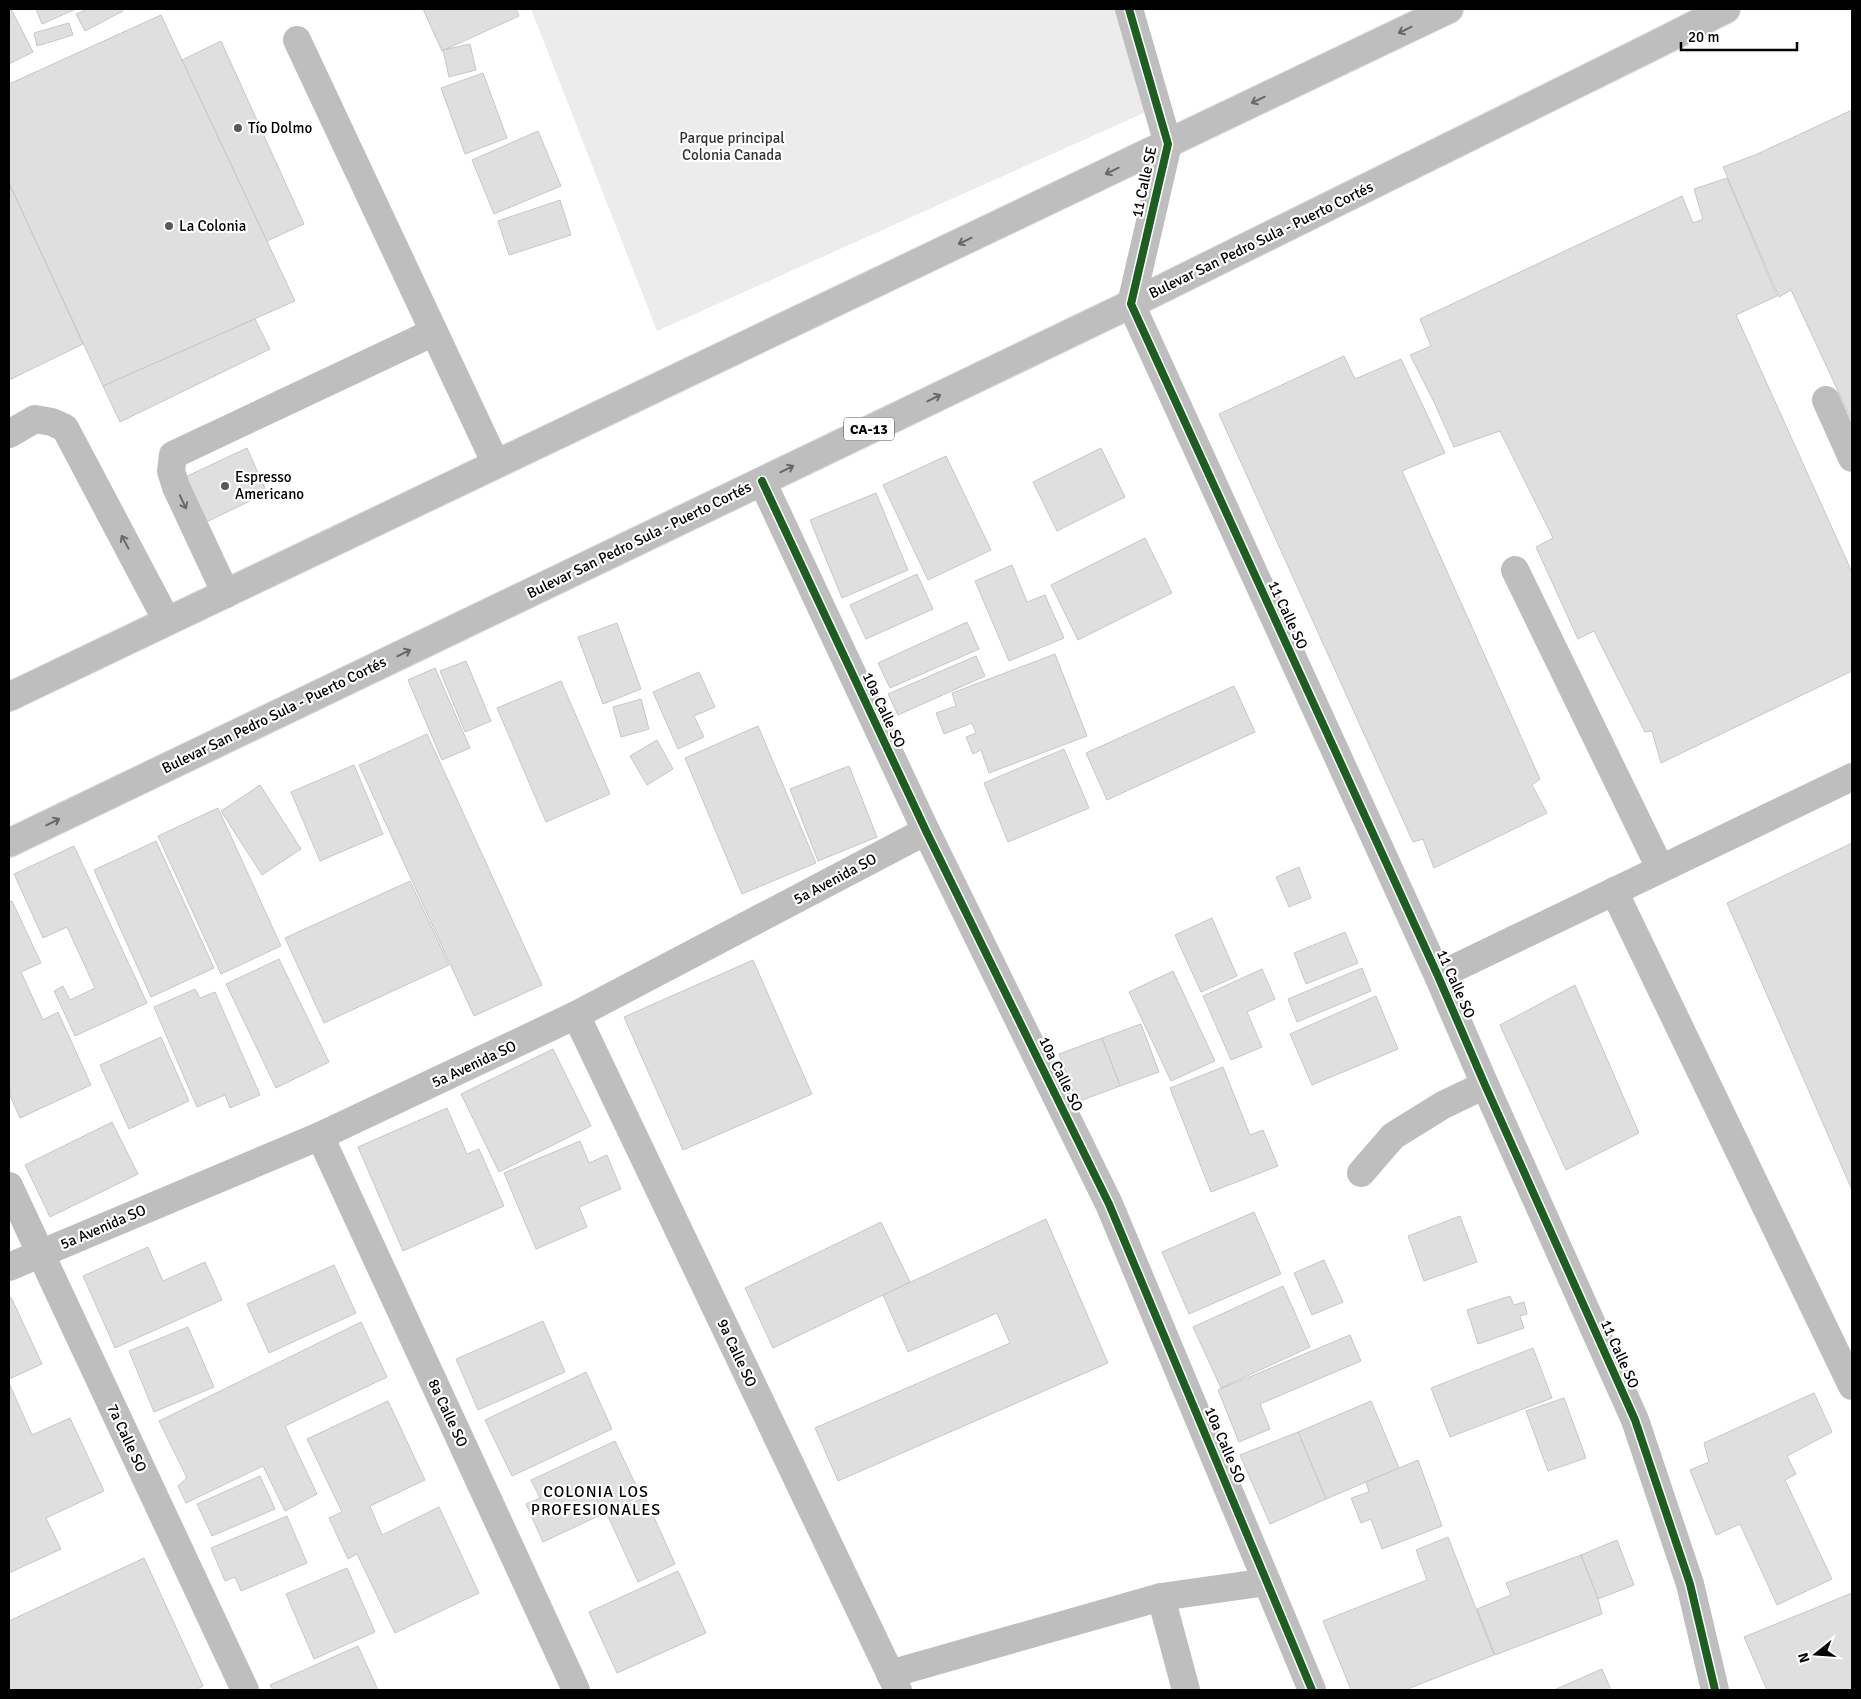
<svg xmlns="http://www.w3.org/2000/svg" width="1861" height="1699" viewBox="0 0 1861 1699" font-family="Signika,sans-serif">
<rect width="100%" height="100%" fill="#fff"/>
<path fill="#ececec" d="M 531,9 L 1129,9 L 1157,107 L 657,331 Z"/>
<g fill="#dfdfdf" stroke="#c7c7c7">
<path d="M 9,9 L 11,9 L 33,52 L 9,64 Z"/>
<path d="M 36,9 L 76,9 L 42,24 Z"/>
<path d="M 88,9 L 122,9 L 123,11 L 85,31 L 76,14 Z"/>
<path d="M 423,9 L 516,9 L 519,16 L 442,51 Z"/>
<path d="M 161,15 L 295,301 L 103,386 L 9,183 L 9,84 Z"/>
<path d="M 69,23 L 73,35 L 37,46 L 34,33 Z"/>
<path d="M 221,41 L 304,224 L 267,241 L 182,60 Z"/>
<path d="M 470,44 L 476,70 L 449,77 L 443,50 Z"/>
<path d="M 483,73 L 507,138 L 465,154 L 441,88 Z"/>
<path d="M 1852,110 L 1852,421 L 1791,290 L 1779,297 L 1723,167 L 1755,155 Z"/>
<path d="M 538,131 L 561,186 L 494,214 L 472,160 Z"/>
<path d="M 1727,178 L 1777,296 L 1736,315 L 1851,570 L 1852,570 L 1852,671 L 1661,763 L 1652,731 L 1645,732 L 1594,631 L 1578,639 L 1536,547 L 1553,538 L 1500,431 L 1454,447 L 1434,402 L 1410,355 L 1431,346 L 1420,319 L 1682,196 L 1693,223 L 1703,219 L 1694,189 Z"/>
<path d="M 9,183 L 83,344 L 9,380 Z"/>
<path d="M 560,200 L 571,235 L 509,255 L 498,221 Z"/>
<path d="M 255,319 L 270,349 L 120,422 L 103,386 Z"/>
<path d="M 1344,356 L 1355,379 L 1401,359 L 1445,453 L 1402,471 L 1540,779 L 1532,785 L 1547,813 L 1434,868 L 1423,839 L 1413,842 L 1219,414 Z"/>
<path d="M 247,448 L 267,493 L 204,523 L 183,478 Z"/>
<path d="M 1101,448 L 1125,497 L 1057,531 L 1033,482 Z"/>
<path d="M 946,456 L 991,550 L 928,580 L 883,485 Z"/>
<path d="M 876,493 L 908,570 L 842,598 L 810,520 Z"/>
<path d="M 1145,538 L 1172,593 L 1078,640 L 1051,585 Z"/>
<path d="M 1012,565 L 1027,602 L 1045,595 L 1064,638 L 1009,661 L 975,581 Z"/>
<path d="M 917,574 L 933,609 L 866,639 L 850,605 Z"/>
<path d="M 967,622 L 979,649 L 890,688 L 878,663 Z"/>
<path d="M 617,623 L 641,689 L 603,704 L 578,637 Z"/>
<path d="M 1055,654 L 1087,736 L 989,773 L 981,750 L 973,754 L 966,737 L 976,733 L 972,723 L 944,734 L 936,713 L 956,706 L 952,693 Z"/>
<path d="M 976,656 L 985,676 L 898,715 L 888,694 Z"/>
<path d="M 466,661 L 491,721 L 465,732 L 440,671 Z"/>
<path d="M 435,668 L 470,748 L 442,760 L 408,680 Z"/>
<path d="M 699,672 L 715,707 L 694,716 L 704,737 L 678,749 L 653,692 Z"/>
<path d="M 561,681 L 610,794 L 546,822 L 497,708 Z"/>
<path d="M 1234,686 L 1255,732 L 1107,800 L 1086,753 Z"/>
<path d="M 641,699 L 649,729 L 621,737 L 613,707 Z"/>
<path d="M 758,726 L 816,863 L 742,894 L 685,758 Z"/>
<path d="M 427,734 L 542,985 L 474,1016 L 359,765 Z"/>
<path d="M 657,740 L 673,769 L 647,785 L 630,756 Z"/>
<path d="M 1064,749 L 1089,808 L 1008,842 L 984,783 Z"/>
<path d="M 354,765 L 383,834 L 320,861 L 291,792 Z"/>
<path d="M 849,766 L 877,837 L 818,861 L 790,789 Z"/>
<path d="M 260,785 L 301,849 L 262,875 L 221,811 Z"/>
<path d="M 218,808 L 281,946 L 221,974 L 158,836 Z"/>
<path d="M 156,841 L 214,968 L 151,997 L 94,870 Z"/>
<path d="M 1852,843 L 1852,1190 L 1727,903 Z"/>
<path d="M 74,846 L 147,1003 L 75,1036 L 54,991 L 63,986 L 70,1000 L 95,988 L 67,927 L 43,938 L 14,874 Z"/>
<path d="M 1299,867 L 1311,898 L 1289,907 L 1276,877 Z"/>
<path d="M 410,881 L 449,965 L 324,1023 L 285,938 Z"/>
<path d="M 12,901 L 41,963 L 21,972 L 43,1020 L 58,1012 L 91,1085 L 20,1118 L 9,1093 L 9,902 Z"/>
<path d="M 1212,918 L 1237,976 L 1201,992 L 1175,935 Z"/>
<path d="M 1345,932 L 1358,963 L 1306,984 L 1294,953 Z"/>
<path d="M 279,959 L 329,1062 L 276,1088 L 226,984 Z"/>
<path d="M 753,960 L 812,1094 L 683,1150 L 624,1017 Z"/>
<path d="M 1362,968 L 1371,991 L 1297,1022 L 1288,999 Z"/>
<path d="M 1262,969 L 1275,999 L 1247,1012 L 1262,1047 L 1231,1060 L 1203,996 Z"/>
<path d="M 1173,971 L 1215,1061 L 1171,1081 L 1129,992 Z"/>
<path d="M 1575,985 L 1639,1133 L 1566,1170 L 1500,1025 Z"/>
<path d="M 195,989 L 200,998 L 215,992 L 260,1095 L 230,1108 L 225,1095 L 197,1107 L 154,1007 Z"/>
<path d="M 1376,996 L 1398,1049 L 1312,1085 L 1290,1034 Z"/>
<path d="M 1141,1024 L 1159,1072 L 1120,1086 L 1102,1038 Z"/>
<path d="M 161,1037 L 189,1101 L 129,1129 L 100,1065 Z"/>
<path d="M 1102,1038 L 1120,1086 L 1077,1102 L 1059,1054 Z"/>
<path d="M 553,1049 L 591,1126 L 499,1172 L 461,1094 Z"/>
<path d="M 1223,1067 L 1250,1135 L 1263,1130 L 1278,1166 L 1211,1192 L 1170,1088 Z"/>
<path d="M 447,1108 L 467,1154 L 479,1149 L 504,1206 L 403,1251 L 358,1147 Z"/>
<path d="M 112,1122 L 138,1174 L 50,1217 L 25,1165 Z"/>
<path d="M 580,1141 L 589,1163 L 607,1155 L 621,1189 L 579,1207 L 587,1227 L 536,1249 L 504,1173 Z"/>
<path d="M 1254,1212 L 1281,1274 L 1189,1314 L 1162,1252 Z"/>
<path d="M 1460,1216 L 1477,1262 L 1424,1281 L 1408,1236 Z"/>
<path d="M 1046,1219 L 1108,1363 L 838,1481 L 815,1428 L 1010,1343 L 997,1313 L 908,1352 L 883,1295 Z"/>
<path d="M 881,1222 L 910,1282 L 773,1348 L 745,1288 Z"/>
<path d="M 148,1247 L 163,1281 L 205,1262 L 222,1300 L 115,1348 L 83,1276 Z"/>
<path d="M 1324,1260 L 1343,1302 L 1312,1315 L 1294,1273 Z"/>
<path d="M 334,1265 L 356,1313 L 269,1353 L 247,1304 Z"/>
<path d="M 1283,1286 L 1310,1347 L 1221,1388 L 1193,1327 Z"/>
<path d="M 1510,1296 L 1514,1305 L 1524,1302 L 1527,1314 L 1520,1316 L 1524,1328 L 1478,1344 L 1467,1310 Z"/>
<path d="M 11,1297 L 42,1364 L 9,1379 L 9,1298 Z"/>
<path d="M 543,1321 L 565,1372 L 478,1410 L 456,1359 Z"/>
<path d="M 361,1322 L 387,1377 L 285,1426 L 317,1494 L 285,1511 L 263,1466 L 186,1503 L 178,1486 L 187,1478 L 159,1421 Z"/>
<path d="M 188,1327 L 214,1387 L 154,1412 L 129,1351 Z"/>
<path d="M 1350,1335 L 1361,1361 L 1260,1404 L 1270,1429 L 1239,1442 L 1218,1390 Z"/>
<path d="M 1533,1348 L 1552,1398 L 1450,1437 L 1431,1388 Z"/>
<path d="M 586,1372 L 612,1429 L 512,1476 L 485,1420 Z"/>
<path d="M 9,1383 L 32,1435 L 70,1418 L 104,1491 L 46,1518 L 61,1549 L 9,1573 Z"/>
<path d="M 1814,1393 L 1832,1432 L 1787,1456 L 1796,1474 L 1785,1480 L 1832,1579 L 1777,1605 L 1740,1524 L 1716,1535 L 1690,1470 L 1709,1462 L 1704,1443 Z"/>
<path d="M 1564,1398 L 1586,1458 L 1548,1471 L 1526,1411 Z"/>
<path d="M 388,1401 L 425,1480 L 370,1506 L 382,1535 L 439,1507 L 479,1593 L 395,1633 L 357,1554 L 348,1559 L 329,1518 L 342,1512 L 307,1439 Z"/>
<path d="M 1371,1401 L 1399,1468 L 1326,1499 L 1298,1432 Z"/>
<path d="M 1298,1432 L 1326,1499 L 1270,1524 L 1240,1455 Z"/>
<path d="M 615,1441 L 641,1496 L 543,1542 L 526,1504 L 540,1498 L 531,1480 Z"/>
<path d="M 1418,1460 L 1442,1526 L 1382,1549 L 1371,1519 L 1361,1523 L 1351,1498 L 1369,1492 L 1366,1482 Z"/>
<path d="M 260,1476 L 275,1509 L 212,1536 L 197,1504 Z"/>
<path d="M 645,1497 L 675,1564 L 638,1582 L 607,1514 Z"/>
<path d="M 287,1516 L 307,1563 L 241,1591 L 235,1577 L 225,1581 L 211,1548 Z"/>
<path d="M 1448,1537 L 1494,1655 L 1405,1690 L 1351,1690 L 1323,1621 L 1427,1580 L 1416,1550 Z"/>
<path d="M 1617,1540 L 1634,1585 L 1598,1599 L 1581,1555 Z"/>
<path d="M 1581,1555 L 1598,1599 L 1602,1614 L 1495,1655 L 1477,1609 L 1511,1595 L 1506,1583 Z"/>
<path d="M 144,1558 L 203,1686 L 195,1690 L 9,1690 L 9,1621 Z"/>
<path d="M 347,1568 L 375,1632 L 314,1659 L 286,1594 Z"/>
<path d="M 678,1571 L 706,1633 L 617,1673 L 589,1612 Z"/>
<path d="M 1852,1593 L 1852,1690 L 1767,1690 L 1744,1637 Z"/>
<path d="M 358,1646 L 378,1690 L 273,1690 L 270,1685 Z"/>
<path d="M 1602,1669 L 1611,1690 L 1554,1690 Z"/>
</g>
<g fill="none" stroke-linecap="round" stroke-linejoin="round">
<defs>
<g id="highway">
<path d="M 9,697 L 1449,9"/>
<path d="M 9,843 L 1131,304 L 1653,46 L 1726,9"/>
</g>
</defs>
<use href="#highway" stroke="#dbdbdb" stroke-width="30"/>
<g stroke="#bebebe" stroke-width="28">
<path d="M 1129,9 L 1168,144 L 1131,304 L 1438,976 L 1485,1085 L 1635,1420 L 1690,1584 L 1715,1690"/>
<path d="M 297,40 L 496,464"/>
<path d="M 1826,400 L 1852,458"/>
<path d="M 9,434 L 35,419 L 52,422 L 65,428 L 167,621"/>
<path d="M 762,481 L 926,831 L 1109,1204 L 1312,1690"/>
<path d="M 1515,570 L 1660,868"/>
<path d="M 226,594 L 176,487 L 171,471 L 173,455 L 434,332"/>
<path d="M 1614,891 L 1852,1386"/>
<path d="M 1438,976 L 1852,777"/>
<path d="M 576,1015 L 898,1690"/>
<path d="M 320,1136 L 576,1690"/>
<path d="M 1361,1173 L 1393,1136 L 1443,1105 L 1485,1085"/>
<path d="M 9,1186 L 245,1690"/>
<path d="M 9,1267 L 320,1136 L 576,1015 L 926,831"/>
<path d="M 1161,1597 L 1186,1690"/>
<path d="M 890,1674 L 1161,1597 L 1267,1582"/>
</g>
<use href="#highway" stroke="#bebebe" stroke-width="28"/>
<defs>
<g id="cycleway">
<path d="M 1129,9 L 1168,144 L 1131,304 L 1438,976 L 1485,1085 L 1635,1420 L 1690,1584 L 1715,1690"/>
<path d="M 762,481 L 926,831 L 1109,1204 L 1312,1690"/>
</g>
</defs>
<use href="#cycleway" stroke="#fff" stroke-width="11"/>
<use href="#cycleway" stroke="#1b5e20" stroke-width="8"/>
</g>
<defs><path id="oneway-shaft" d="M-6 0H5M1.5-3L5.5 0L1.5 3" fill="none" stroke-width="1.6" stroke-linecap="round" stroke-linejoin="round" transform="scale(1.25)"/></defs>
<g stroke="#686868">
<use href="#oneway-shaft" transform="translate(1405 30) rotate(154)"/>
<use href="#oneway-shaft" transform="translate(1258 100) rotate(154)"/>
<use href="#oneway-shaft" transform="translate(1112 171) rotate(154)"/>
<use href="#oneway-shaft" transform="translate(965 241) rotate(154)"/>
<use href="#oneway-shaft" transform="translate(934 398) rotate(-26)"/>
<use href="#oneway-shaft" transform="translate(787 469) rotate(-26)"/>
<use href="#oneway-shaft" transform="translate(183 502) rotate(65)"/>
<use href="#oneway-shaft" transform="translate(125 542) rotate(-118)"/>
<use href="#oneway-shaft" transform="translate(404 653) rotate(-26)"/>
<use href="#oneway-shaft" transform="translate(53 822) rotate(-26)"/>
</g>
<g fill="#595959" stroke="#fff" stroke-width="2">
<circle cx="238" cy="128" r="5"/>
<circle cx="169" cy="226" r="5"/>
<circle cx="225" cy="486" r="5"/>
</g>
<g text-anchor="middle" stroke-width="4.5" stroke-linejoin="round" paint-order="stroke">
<rect fill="#fff" stroke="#4c4c4c" stroke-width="1" x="844" y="417.5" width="50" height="23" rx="4"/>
<g font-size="14" font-weight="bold" fill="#000">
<text x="869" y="434">CA-13</text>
</g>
<g font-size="15" fill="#000" stroke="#fff" text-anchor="start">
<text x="248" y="133">Tío Dolmo</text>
<text x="179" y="231">La Colonia</text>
<text x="235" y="482">Espresso<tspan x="235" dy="17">Americano</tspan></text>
</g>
<g font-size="15" fill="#333" stroke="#fff">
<text x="732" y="143">Parque principal<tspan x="732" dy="17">Colonia Canada</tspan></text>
</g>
<g font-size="15" fill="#000" stroke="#fff">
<text transform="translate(1144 182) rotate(-78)" y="5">11 Calle SE</text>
<text transform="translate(1261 240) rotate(-26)" y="5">Bulevar San Pedro Sula - Puerto Cortés</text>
<text transform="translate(639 540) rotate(-26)" y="5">Bulevar San Pedro Sula - Puerto Cortés</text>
<text transform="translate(1288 615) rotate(65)" y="5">11 Calle SO</text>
<text transform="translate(884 710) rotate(65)" y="5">10a Calle SO</text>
<text transform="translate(274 715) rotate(-26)" y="5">Bulevar San Pedro Sula - Puerto Cortés</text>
<text transform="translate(835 879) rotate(-28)" y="5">5a Avenida SO</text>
<text transform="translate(1456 984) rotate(66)" y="5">11 Calle SO</text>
<text transform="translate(474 1064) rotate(-25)" y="5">5a Avenida SO</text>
<text transform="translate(1061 1074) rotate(64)" y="5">10a Calle SO</text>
<text transform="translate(103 1227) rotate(-23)" y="5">5a Avenida SO</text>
<text transform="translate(737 1353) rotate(65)" y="5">9a Calle SO</text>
<text transform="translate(1620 1354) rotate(66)" y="5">11 Calle SO</text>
<text transform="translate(448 1413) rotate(65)" y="5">8a Calle SO</text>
<text transform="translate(127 1438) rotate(65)" y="5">7a Calle SO</text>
<text transform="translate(1225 1445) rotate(67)" y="5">10a Calle SO</text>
</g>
<g font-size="16" letter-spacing="1" fill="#000" stroke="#fff">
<text x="596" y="1497">COLONIA LOS<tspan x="596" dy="18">PROFESIONALES</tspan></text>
</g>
</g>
<rect width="1861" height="1699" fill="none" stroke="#000000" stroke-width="20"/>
<g transform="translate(1816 1654) rotate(253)" stroke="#ffffff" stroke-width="4" paint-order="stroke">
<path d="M0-4L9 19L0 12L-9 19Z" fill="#000000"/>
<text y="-8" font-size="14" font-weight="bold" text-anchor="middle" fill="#000000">N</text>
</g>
<path d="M1681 42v8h116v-8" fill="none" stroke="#000000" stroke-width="2.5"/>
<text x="1688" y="42" font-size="15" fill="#000000" stroke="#ffffff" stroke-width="4" paint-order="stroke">20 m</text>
</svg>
